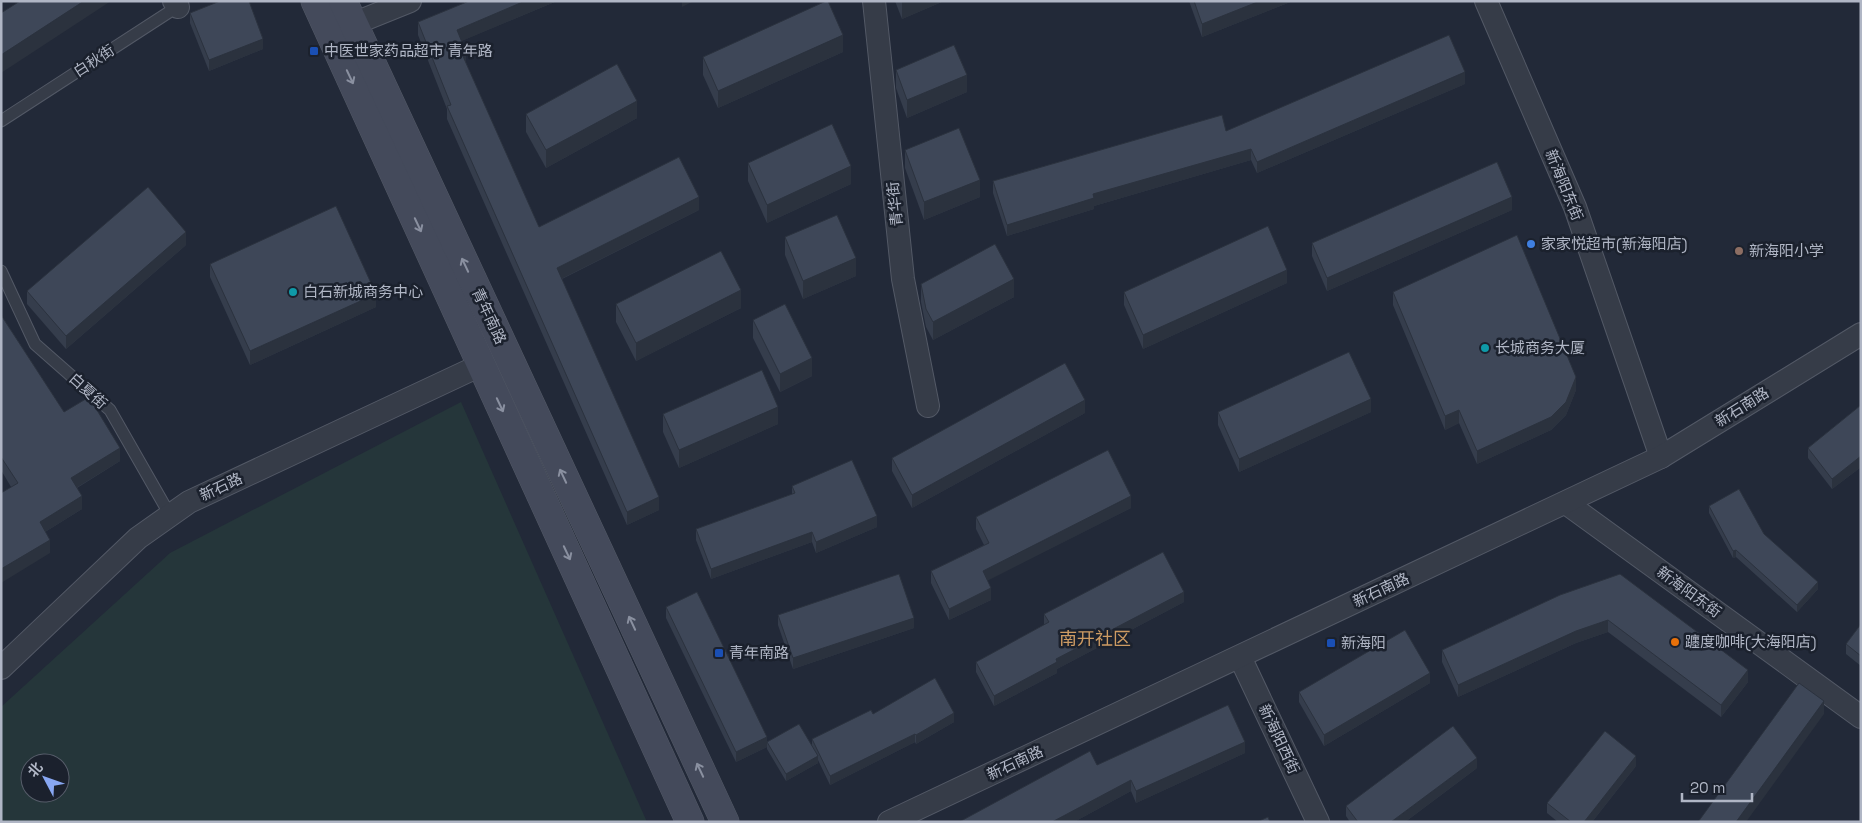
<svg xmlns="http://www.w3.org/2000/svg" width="1862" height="823" viewBox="0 0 1862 823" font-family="'Space Grotesk','Noto Sans SC',sans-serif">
<rect width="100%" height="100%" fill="#222938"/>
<path fill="#25363a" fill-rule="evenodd" d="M 461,402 L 647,822 L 1,822 L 1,707 L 170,553 ZM 30,763 L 60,763 L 60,793 L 30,793 Z"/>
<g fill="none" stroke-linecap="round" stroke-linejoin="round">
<defs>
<g id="lane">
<path d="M 1,121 L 180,5"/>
<path d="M 1,271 L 35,344 L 110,410 L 170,515"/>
</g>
<g id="street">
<path d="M 174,1 L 178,7"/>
<path d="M 874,1 L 903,279 L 928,406"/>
<path d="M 1486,1 L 1575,207 L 1661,457"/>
<path d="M 353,24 L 410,1"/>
<path d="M 1566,503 L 1861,717"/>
<path d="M 1240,657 L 1318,822"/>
<path d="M 1,668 L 138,538 L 189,502 L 481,365"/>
<path d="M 889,822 L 1661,457 L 1861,334"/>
</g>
<g id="secondary">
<path d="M 315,1 L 690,822"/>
<path d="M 343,1 L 725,822"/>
</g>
</defs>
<use href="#lane" stroke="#535966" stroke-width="13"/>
<use href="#street" stroke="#535966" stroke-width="24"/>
<use href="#secondary" stroke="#535966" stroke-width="29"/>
<use href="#lane" stroke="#363c48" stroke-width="11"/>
<use href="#street" stroke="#363c48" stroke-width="22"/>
<use href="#secondary" stroke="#444a5b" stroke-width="28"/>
</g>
<g fill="#353d4c">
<path d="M 464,1 L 557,1 L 461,41 L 466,63 L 539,227 L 699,210 L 562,279 L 659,510 L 627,525 L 447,119 L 447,109 L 418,35 L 418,22 L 464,3 Z"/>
<path d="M 895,1 L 944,1 L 902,19 Z"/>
<path d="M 1189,1 L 1293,1 L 1202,37 Z"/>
<path d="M 190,13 L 263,49 L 209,71 L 190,23 Z"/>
<path d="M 843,52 L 718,108 L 703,75 L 703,57 Z"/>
<path d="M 896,70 L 967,92 L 907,118 L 896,88 Z"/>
<path d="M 1465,84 L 1257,173 L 1251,160 L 1094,206 L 1094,209 L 1007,236 L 993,193 L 993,181 L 1226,131 Z"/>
<path d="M 526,114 L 637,118 L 546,168 L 526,132 Z"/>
<path d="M 905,150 L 980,197 L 924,220 L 905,168 Z"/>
<path d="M 748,163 L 851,184 L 767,223 L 748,181 Z"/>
<path d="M 1512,210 L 1327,291 L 1312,256 L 1312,243 Z"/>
<path d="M 785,237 L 856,276 L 803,299 L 785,255 Z"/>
<path d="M 186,245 L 66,349 L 27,304 L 27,291 Z"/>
<path d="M 210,264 L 376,307 L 250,365 L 210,277 Z"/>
<path d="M 1287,283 L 1143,349 L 1124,305 L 1124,292 Z"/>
<path d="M 921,284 L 1014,297 L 933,340 L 926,327 L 921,302 Z"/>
<path d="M 1393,292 L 1576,390 L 1566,415 L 1551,430 L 1477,464 L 1459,423 L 1445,430 L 1393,305 Z"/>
<path d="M 616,304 L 741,308 L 636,361 L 616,322 Z"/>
<path d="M 1,315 L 64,412 L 120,461 L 77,488 L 82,509 L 45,532 L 50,553 L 1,470 Z"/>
<path d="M 753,320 L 812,376 L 780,392 L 753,338 Z"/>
<path d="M 1861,405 L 1861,467 L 1832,489 L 1808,458 L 1808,448 Z"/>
<path d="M 1218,412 L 1371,412 L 1239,472 L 1218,425 Z"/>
<path d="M 1085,413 L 912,508 L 892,471 L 892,458 Z"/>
<path d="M 663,414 L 778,424 L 679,468 L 663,432 Z"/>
<path d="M 792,486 L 877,527 L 816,553 L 812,542 L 711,579 L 696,540 L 696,529 L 792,494 Z"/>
<path d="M 1709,506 L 1764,534 L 1818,589 L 1797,612 L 1736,557 L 1733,558 L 1709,513 Z"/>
<path d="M 1131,508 L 987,580 L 991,600 L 949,620 L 931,583 L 931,571 L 984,545 L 976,529 L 976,517 Z"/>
<path d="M 1560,595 L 1748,682 L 1721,717 L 1608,632 L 1576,643 L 1458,697 L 1442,662 L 1442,650 Z"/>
<path d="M 1184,602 L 1057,669 L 1057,673 L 994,706 L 976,672 L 976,662 L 1044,625 L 1044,614 Z"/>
<path d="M 666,607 L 767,747 L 736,762 L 666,618 Z"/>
<path d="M 778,615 L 914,628 L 793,669 L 778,625 Z"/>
<path d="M 1861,624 L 1861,666 L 1846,654 L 1846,644 Z"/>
<path d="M 1430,683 L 1324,746 L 1299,702 L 1299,692 Z"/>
<path d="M 873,714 L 954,722 L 916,744 L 915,742 L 830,785 L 818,760 L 818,763 L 786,781 L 767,749 L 767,742 L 812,746 L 812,739 Z"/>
<path d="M 1245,753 L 1136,803 L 1131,791 L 1074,822 L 959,822 L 1097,765 Z"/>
<path d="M 1636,766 L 1592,822 L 1558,822 L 1547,813 L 1547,803 Z"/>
<path d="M 1477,768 L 1405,822 L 1350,822 L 1346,816 L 1346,806 Z"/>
</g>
<g fill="#2b323e">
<path d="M 84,1 L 111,1 L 1,73 L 1,55 Z"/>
<path d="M 525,1 L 557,1 L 457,43 L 457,30 Z"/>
<path d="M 682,1 L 694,1 L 682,7 Z"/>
<path d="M 902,1 L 944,1 L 902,19 Z"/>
<path d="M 1260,1 L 1293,1 L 1202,37 L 1202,24 Z"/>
<path d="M 843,35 L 843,52 L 718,108 L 718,91 Z"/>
<path d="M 263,39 L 263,49 L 209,71 L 209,60 Z"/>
<path d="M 466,52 L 466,65 L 462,54 Z"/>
<path d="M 1465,72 L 1465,84 L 1257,173 L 1257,162 Z"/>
<path d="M 967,75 L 967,92 L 907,118 L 907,100 Z"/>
<path d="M 637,101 L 637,118 L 546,168 L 546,150 Z"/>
<path d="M 1251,149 L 1251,160 L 1094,206 L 1094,209 L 1007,236 L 1007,225 L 1093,194 Z"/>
<path d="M 851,166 L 851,184 L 767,223 L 767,205 Z"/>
<path d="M 980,180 L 980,197 L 924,220 L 924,202 Z"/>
<path d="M 699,197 L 699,210 L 557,281 L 557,268 Z"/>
<path d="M 1512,197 L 1512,210 L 1327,291 L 1327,278 Z"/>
<path d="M 186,232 L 186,245 L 66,349 L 66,336 Z"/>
<path d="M 856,258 L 856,276 L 803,299 L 803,281 Z"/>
<path d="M 1287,270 L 1287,283 L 1143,349 L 1143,335 Z"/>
<path d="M 1014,279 L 1014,297 L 933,340 L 933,322 Z"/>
<path d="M 741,290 L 741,308 L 636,361 L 636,343 Z"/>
<path d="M 376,294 L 376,307 L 250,365 L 250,351 Z"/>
<path d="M 812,358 L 812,376 L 780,392 L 780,374 Z"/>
<path d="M 1576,377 L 1576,390 L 1566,415 L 1551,430 L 1477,464 L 1477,451 Z"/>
<path d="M 1371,399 L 1371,412 L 1239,472 L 1239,459 Z"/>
<path d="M 1085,400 L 1085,413 L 912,508 L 912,495 Z"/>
<path d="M 778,407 L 778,424 L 679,468 L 679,450 Z"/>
<path d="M 1459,410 L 1459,423 L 1445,430 L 1445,416 Z"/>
<path d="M 120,448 L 120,461 L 71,491 L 71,478 Z"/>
<path d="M 1861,456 L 1861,467 L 1832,489 L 1832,479 Z"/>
<path d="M 82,496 L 82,509 L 40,535 L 40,522 Z"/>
<path d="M 1131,496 L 1131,508 L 983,583 L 983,571 Z"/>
<path d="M 659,497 L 659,510 L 627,525 L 627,512 Z"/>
<path d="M 877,516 L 877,527 L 816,553 L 816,542 Z"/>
<path d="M 812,532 L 812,542 L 711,579 L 711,569 Z"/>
<path d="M 50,540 L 50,553 L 1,583 L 1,569 Z"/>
<path d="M 1736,550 L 1736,557 L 1733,558 L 1733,551 Z"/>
<path d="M 1818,582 L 1818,589 L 1797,612 L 1797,605 Z"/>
<path d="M 991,588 L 991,600 L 949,620 L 949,609 Z"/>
<path d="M 1184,592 L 1184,602 L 1057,669 L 1057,673 L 994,706 L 994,696 L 1056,659 Z"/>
<path d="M 914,618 L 914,628 L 793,669 L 793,658 Z"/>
<path d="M 1608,620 L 1608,632 L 1576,643 L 1458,697 L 1458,685 L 1576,631 Z"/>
<path d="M 1748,670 L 1748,682 L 1721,717 L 1721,705 Z"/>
<path d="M 1430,673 L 1430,683 L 1324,746 L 1324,735 Z"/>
<path d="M 1824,701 L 1824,714 L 1746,822 L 1736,822 Z"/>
<path d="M 954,713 L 954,722 L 916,744 L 916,735 Z"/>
<path d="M 915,734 L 915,742 L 830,785 L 830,776 Z"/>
<path d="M 767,737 L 767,747 L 736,762 L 736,752 Z"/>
<path d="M 1245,742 L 1245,753 L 1136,803 L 1136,791 Z"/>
<path d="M 818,756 L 818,763 L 786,781 L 786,774 Z"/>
<path d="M 1636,756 L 1636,766 L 1592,822 L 1584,822 Z"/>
<path d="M 1477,758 L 1477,768 L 1405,822 L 1391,822 Z"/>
<path d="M 1131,780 L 1131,791 L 1074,822 L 1052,822 Z"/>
</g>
<g fill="#3e4758" stroke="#2b323e">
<path d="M 20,1 L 84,1 L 1,55 L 1,13 Z"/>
<path d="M 220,1 L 249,1 L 263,39 L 209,60 L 190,13 Z"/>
<path d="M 469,1 L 525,1 L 457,30 L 466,52 L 462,54 L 539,227 L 679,157 L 699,197 L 557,268 L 659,497 L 627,512 L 447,106 L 451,105 L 418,22 Z"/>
<path d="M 826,1 L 828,1 L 843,35 L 718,91 L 703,57 Z"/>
<path d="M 1194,1 L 1260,1 L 1202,24 Z"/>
<path d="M 1449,35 L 1465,72 L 1257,162 L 1251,149 L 1093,194 L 1094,198 L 1007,225 L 993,181 L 1222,115 L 1226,131 Z"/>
<path d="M 954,45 L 967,75 L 907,100 L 896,70 Z"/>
<path d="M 617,64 L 637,101 L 546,150 L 526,114 Z"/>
<path d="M 832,124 L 851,166 L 767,205 L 748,163 Z"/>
<path d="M 959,128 L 980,180 L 924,202 L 905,150 Z"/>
<path d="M 1497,162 L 1512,197 L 1327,278 L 1312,243 Z"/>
<path d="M 148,187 L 186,232 L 66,336 L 27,291 Z"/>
<path d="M 336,206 L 376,294 L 250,351 L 210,264 Z"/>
<path d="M 837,215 L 856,258 L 803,281 L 785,237 Z"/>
<path d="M 1268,226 L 1287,270 L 1143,335 L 1124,292 Z"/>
<path d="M 1517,235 L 1576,377 L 1566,402 L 1551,417 L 1477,451 L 1459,410 L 1445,416 L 1393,292 Z"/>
<path d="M 995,244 L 1014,279 L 933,322 L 926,309 L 921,284 Z"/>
<path d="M 721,251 L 741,290 L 636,343 L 616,304 Z"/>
<path d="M 785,304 L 812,358 L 780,374 L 753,320 Z"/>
<path d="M 1,315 L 64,412 L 89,397 L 120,448 L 71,478 L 82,496 L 40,522 L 50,540 L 1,569 L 1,493 L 18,483 L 1,457 Z"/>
<path d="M 1349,352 L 1371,399 L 1239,459 L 1218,412 Z"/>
<path d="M 1065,363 L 1085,400 L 912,495 L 892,458 Z"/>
<path d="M 762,370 L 778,407 L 679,450 L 663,414 Z"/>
<path d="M 1861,405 L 1861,456 L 1832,479 L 1808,448 Z"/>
<path d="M 1108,450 L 1131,496 L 983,571 L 991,588 L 949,609 L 931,571 L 989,543 L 976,517 Z"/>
<path d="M 852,460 L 877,516 L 816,542 L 812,532 L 711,569 L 696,529 L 795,493 L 792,486 Z"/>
<path d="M 1739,489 L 1764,534 L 1818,582 L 1797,605 L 1736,550 L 1733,551 L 1709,506 Z"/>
<path d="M 1163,552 L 1184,592 L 1056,659 L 1057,662 L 994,696 L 976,662 L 1049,622 L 1044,614 Z"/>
<path d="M 899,574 L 914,618 L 793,658 L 778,615 Z"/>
<path d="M 1620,574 L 1748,670 L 1721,705 L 1608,620 L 1576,631 L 1458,685 L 1442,650 L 1560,595 Z"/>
<path d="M 697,592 L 767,737 L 736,752 L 666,607 Z"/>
<path d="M 1861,624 L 1861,656 L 1846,644 Z"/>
<path d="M 1405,630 L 1430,673 L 1324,735 L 1299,692 Z"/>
<path d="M 935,678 L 954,713 L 916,735 L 915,734 L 830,776 L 812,739 L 871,710 L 873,714 Z"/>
<path d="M 1799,683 L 1824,701 L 1736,822 L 1698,822 Z"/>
<path d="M 1228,705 L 1245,742 L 1136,791 L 1131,780 L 1052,822 L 959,822 L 1090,751 L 1097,765 Z"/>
<path d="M 799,724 L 818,756 L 786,774 L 767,742 Z"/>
<path d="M 1453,726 L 1477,758 L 1391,822 L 1358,822 L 1346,806 Z"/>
<path d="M 1605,731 L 1636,756 L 1584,822 L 1571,822 L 1547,803 Z"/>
<path d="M 1268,817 L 1270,822 L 1257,822 Z"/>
</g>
<defs><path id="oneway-shaft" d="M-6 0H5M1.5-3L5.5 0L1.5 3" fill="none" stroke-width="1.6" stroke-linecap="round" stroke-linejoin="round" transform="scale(1.25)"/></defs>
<g stroke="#8a90a0">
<use href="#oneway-shaft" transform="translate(350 77) rotate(65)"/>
<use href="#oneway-shaft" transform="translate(418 225) rotate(65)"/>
<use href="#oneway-shaft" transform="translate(465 265) rotate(-115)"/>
<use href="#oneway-shaft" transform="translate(500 405) rotate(65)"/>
<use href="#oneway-shaft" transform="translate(563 476) rotate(-115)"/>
<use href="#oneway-shaft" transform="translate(567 553) rotate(65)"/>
<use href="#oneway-shaft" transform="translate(632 623) rotate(-115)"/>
<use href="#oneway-shaft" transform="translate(700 770) rotate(-115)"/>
</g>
<g fill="#1a4fb4" stroke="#1b212d" stroke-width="2">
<rect x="309" y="46" width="10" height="10" rx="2.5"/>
<rect x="1326" y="638" width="10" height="10" rx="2.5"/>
<rect x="714" y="648" width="10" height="10" rx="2.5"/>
</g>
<circle fill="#3f7fe0" stroke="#1b212d" stroke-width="2" cx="1531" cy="244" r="5"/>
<circle fill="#8d6e63" stroke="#1b212d" stroke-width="2" cx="1739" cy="251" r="5"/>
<g fill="#0f9aa8" stroke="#1b212d" stroke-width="2">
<circle cx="293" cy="292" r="5"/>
<circle cx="1485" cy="348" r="5"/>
</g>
<circle fill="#e8710a" stroke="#1b212d" stroke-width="2" cx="1675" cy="642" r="5"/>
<g text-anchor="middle" stroke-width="5" stroke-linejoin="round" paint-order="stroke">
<g font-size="15" fill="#b0b6c5" stroke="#1b212d" text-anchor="start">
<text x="324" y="56">中医世家药品超市 青年路</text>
<text x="1541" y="249">家家悦超市(新海阳店)</text>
<text x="1749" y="256">新海阳小学</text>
<text x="303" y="297">白石新城商务中心</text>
<text x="1495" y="353">长城商务大厦</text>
<text x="1685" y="647">躔度咖啡(大海阳店)</text>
<text x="1341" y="648">新海阳</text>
<text x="729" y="658">青年南路</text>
</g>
<g font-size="15" fill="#b0b6c5" stroke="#1b212d">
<text transform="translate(94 61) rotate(-33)" y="5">白秋街</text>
<text transform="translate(1564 185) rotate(68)" y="5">新海阳东街</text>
<text transform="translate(895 204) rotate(-96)" y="5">青华街</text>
<text transform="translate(489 316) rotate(65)" y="5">青年南路</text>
<text transform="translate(88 391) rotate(42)" y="5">白夏街</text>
<text transform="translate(1742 407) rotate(-32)" y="5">新石南路</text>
<text transform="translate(221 487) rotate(-25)" y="5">新石路</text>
<text transform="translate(1381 590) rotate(-25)" y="5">新石南路</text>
<text transform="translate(1689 592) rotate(36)" y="5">新海阳东街</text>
<text transform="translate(1279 739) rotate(65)" y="5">新海阳西街</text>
<text transform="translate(1015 763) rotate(-25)" y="5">新石南路</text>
</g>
<g font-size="18" fill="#cd9b63" stroke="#1b212d">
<text x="1095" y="645">南开社区</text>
</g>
</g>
<rect width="1862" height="823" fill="none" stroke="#b0b6c5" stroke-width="5"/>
<g transform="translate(45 778) rotate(311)"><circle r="24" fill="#1b212d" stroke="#575d6a"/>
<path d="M0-4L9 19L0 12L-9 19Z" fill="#88a7f2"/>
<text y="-8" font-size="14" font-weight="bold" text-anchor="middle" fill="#b0b6c5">北</text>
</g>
<path d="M1682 793v8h70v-8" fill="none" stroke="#b0b6c5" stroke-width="2.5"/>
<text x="1690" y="793" font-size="15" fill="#b0b6c5" stroke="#1b212d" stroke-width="4" paint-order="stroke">20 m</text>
</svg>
